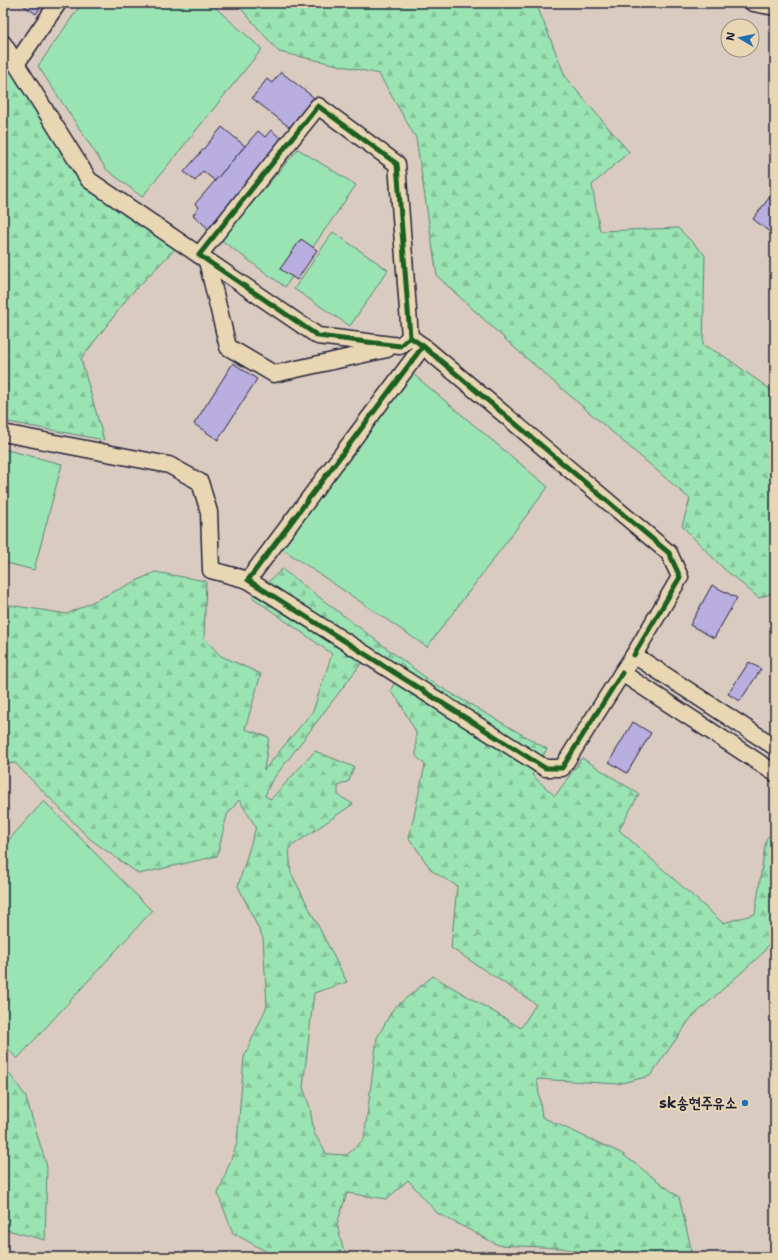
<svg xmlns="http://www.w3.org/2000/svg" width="778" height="1260" viewBox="0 0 778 1260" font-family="'Shantell Sans','Poor Story',sans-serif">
<defs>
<pattern id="forest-firs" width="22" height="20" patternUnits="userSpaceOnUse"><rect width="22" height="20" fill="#9ae3b2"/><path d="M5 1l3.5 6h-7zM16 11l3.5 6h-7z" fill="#84c29a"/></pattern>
</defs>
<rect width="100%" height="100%" fill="#dacbc1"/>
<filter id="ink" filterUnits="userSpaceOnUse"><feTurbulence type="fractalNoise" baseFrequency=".025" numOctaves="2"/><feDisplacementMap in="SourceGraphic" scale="8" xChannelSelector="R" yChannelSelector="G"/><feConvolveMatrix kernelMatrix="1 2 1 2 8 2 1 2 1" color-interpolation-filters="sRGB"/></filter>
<g filter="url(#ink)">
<g fill="#9ae3b2" stroke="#5e8276">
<path d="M 82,3 L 210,3 L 262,49 L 142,197 L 106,169 L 38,66 Z"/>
<path d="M 298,149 L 356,185 L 285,287 L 221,240 Z"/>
<path d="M 333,232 L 388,270 L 350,326 L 294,289 Z"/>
<path d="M 413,374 L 548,487 L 427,647 L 281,548 Z"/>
<path d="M 3,449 L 62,464 L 34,570 L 3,562 Z"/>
<path d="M 44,801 L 152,911 L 17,1059 L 3,1043 L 3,846 Z"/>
</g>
<g fill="url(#forest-firs)" stroke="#5e8276" fill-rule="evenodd">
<path d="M 236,3 L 536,3 L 566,78 L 629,152 L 592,185 L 600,231 L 678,228 L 705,255 L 703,345 L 724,356 L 775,393 L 775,592 L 759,598 L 724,569 L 682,526 L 690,499 L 518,351 L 437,276 L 416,138 L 379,74 L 279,52 Z"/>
<path d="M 3,56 L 81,181 L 177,247 L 130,295 L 81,359 L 104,440 L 3,421 Z"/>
<path d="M 282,569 L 430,681 L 547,749 L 532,775 L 555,796 L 582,758 L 639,794 L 619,830 L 723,923 L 755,914 L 766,839 L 775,830 L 775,934 L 763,953 L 691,1018 L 650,1076 L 618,1084 L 537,1079 L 542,1117 L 621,1153 L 679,1197 L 691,1248 L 689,1257 L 596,1257 L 597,1255 L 561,1248 L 498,1245 L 437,1213 L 408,1180 L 387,1199 L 347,1193 L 337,1224 L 343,1249 L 352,1257 L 276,1257 L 233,1233 L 218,1194 L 237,1143 L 244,1057 L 267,1006 L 263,938 L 238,886 L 256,827 L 239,800 L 227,815 L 217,856 L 139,874 L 90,839 L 15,763 L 3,764 L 3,604 L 67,614 L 155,572 L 206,581 L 204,638 L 221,656 L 261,674 L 245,729 L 269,737 L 264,770 L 313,711 L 332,654 L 252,597 ZM 366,657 L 398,677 L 390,691 L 398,700 L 416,732 L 416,756 L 425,765 L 409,838 L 432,871 L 457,886 L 451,948 L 536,1004 L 521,1028 L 433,976 L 393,1009 L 377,1038 L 364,1139 L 347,1155 L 327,1154 L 314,1133 L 310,1108 L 303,1087 L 314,993 L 347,982 L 291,873 L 289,848 L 353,804 L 338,795 L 338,786 L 349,781 L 354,767 L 315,751 L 271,799 L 265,796 L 271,782 Z"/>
<path d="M 3,1065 L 25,1095 L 47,1167 L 45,1240 L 3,1229 Z"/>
</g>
<g fill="#b8aedf" stroke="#22223b">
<path d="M 20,3 L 44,3 L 36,14 Z"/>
<path d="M 281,72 L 317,100 L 293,130 L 252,98 L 267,79 L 272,83 Z"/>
<path d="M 222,127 L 245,146 L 215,181 L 203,171 L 195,181 L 184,172 Z"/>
<path d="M 271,130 L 285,142 L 210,230 L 193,215 L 199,207 L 195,204 L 258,131 L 265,137 Z"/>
<path d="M 775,190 L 775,236 L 753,219 Z"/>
<path d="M 301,239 L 317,250 L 297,280 L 280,269 Z"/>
<path d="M 233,363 L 257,379 L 218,440 L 194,424 Z"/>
<path d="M 712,585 L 737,598 L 714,638 L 690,625 Z"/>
<path d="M 749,662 L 761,669 L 740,701 L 728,694 Z"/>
<path d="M 633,722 L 651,733 L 627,773 L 609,762 Z"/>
</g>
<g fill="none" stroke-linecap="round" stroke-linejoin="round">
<defs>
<g id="minor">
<path d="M 753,3 L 775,7"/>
<path d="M 3,43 L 89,180 L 199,255"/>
<path d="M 16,64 L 58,3"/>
<path d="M 207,261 L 228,347 L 274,374 L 387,349"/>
<path d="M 410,337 L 400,346 L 318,336 L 199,255 L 318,106 L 397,164 L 410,337 L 423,346"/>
<path d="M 3,433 L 169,465 L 200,482 L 209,512 L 211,570 L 248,580"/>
<path d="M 622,673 L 562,768 L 545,768 L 248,580 L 423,346 L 669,553 L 680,577 L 634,655"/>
<path d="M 775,747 L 634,655 L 622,673 L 775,773"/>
</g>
</defs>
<use href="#minor" stroke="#22223b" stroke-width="19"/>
<use href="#minor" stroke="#e9d7b4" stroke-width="16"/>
<defs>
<g id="cycleway">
<path d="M 410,337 L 400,346 L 318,336 L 199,255 L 318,106 L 397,164 L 410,337 L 423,346"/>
<path d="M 622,673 L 562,768 L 545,768 L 248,580 L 423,346 L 669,553 L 680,577 L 634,655"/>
</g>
</defs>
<use href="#cycleway" stroke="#e9d7b4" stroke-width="8"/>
<use href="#cycleway" stroke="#1b5e20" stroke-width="5"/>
</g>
</g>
<circle fill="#1f6fb2" stroke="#e9d7b4" stroke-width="1.5" cx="745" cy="1103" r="4"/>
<g text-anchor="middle" stroke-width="4" stroke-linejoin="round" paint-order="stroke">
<g font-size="15" font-weight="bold" fill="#22223b" stroke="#e9d7b4" text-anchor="end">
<text x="737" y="1108">sk송현주유소</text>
</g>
</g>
<rect width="778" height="1260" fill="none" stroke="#e9d7b4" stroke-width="16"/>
<rect x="8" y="8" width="762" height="1244" fill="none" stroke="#22223b" stroke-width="1.5" filter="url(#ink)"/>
<g transform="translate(740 38) rotate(279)"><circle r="19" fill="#e9d7b4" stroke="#998f84"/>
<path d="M0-3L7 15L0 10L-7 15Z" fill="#1f6fb2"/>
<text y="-6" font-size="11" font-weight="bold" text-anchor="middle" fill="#22223b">N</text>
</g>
</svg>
